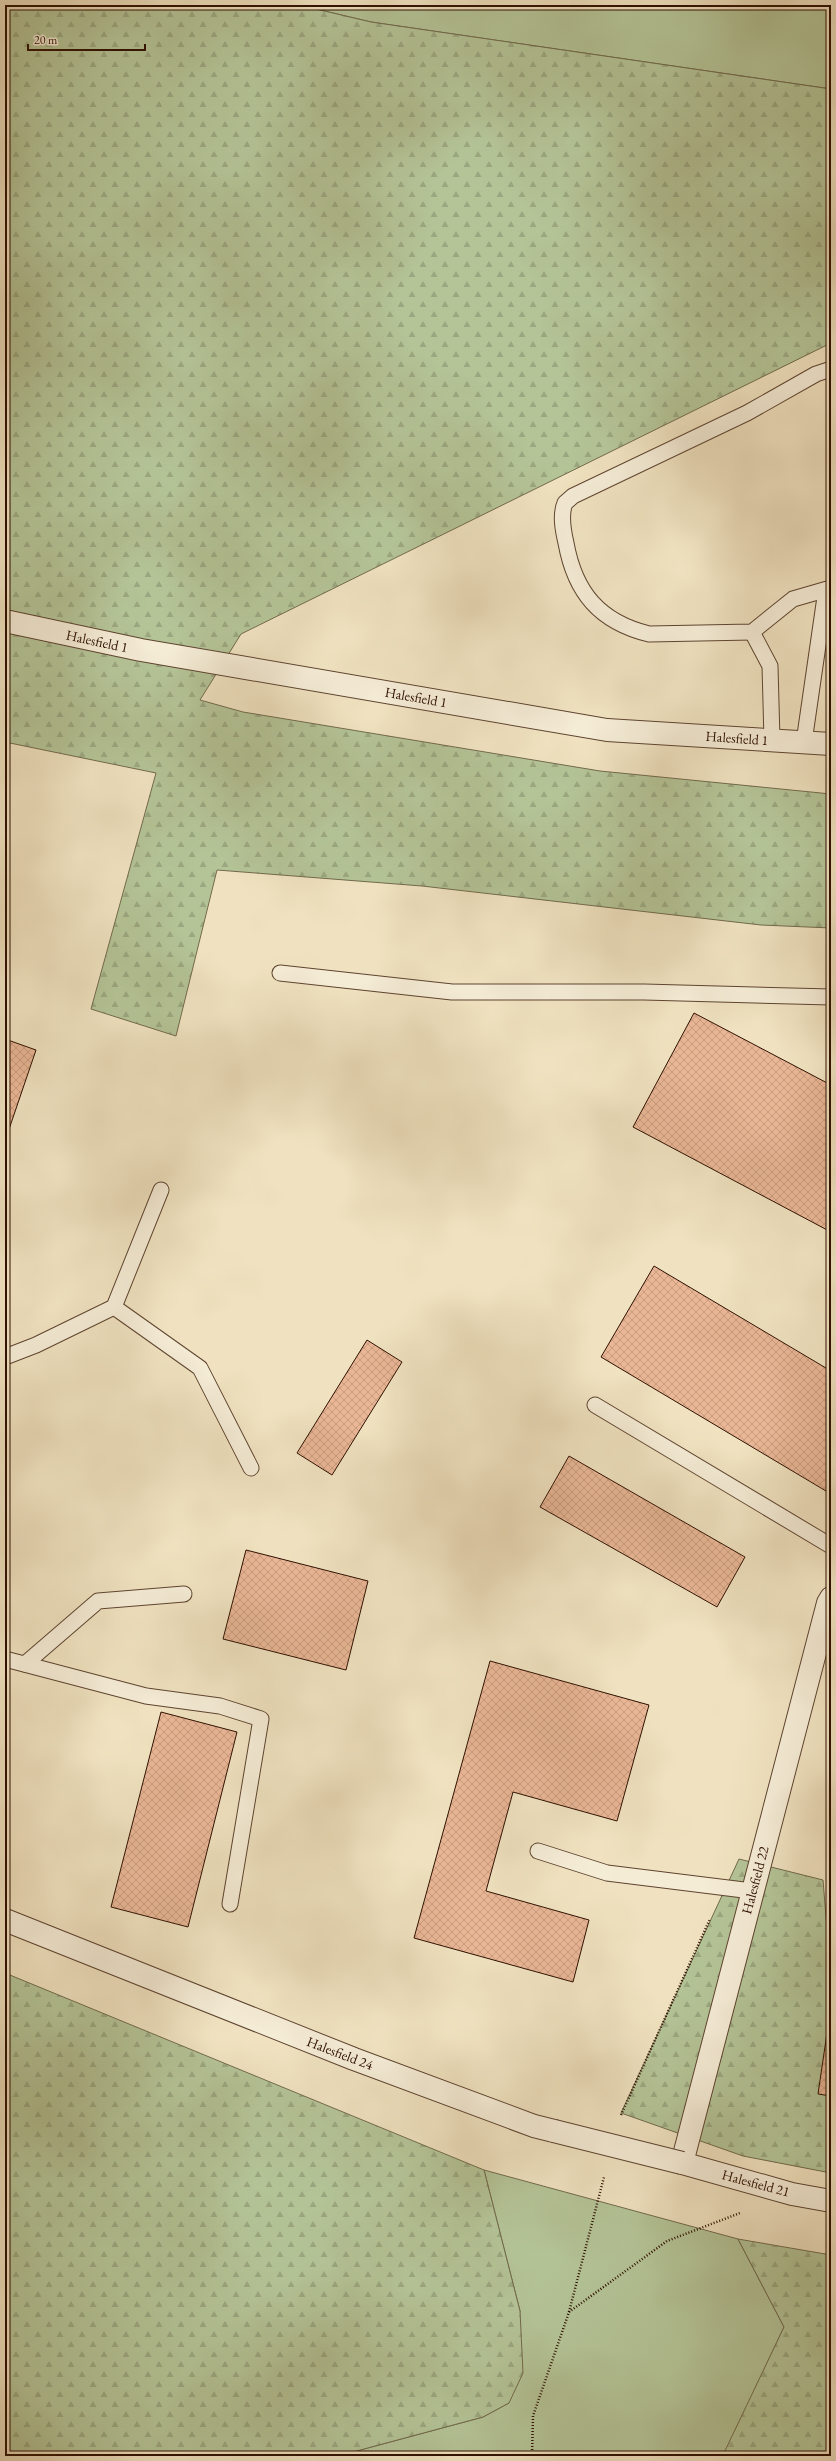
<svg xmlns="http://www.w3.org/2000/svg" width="836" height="2461" viewBox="0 0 836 2461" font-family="'EB Garamond',serif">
<defs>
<pattern id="forest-firs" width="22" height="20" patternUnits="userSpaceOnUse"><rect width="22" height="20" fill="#b4c497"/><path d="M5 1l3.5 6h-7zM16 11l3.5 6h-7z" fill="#9ba780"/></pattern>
<pattern id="building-cross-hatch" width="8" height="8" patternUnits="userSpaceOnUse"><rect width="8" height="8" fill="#eab796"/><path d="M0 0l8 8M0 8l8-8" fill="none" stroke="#c99c80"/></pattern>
</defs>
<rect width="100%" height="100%" fill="#f0e2c0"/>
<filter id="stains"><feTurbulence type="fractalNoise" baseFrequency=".005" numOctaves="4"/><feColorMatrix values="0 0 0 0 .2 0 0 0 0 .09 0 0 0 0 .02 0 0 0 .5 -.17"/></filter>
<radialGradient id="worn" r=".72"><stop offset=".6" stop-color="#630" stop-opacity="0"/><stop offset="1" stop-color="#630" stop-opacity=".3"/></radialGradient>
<g fill="#b4c497" stroke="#716a4c">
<path d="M 299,5 L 831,5 L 831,89 L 371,22 Z"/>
<path d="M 484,2170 L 738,2239 L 784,2327 L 724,2456 L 338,2456 L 483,2417 L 509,2403 L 520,2311 Z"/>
</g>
<g fill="url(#forest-firs)" stroke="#716a4c">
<path d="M 5,5 L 299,5 L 371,22 L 831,89 L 831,343 L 241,634 L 200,700 L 243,712 L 600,771 L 831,794 L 831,928 L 761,925 L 422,886 L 217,870 L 176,1036 L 91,1009 L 156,773 L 5,742 Z"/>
<path d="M 739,1859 L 823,1880 L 831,1978 L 831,2173 L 743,2156 L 621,2113 Z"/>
<path d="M 5,1973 L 484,2170 L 520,2311 L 523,2373 L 509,2403 L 483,2417 L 338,2456 L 5,2456 Z"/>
<path d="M 738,2239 L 831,2255 L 831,2456 L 723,2455 L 784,2327 Z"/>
</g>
<g fill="url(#building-cross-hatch)" stroke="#2e1000">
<path d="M 694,1013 L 831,1085 L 831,1232 L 633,1127 Z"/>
<path d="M 5,1039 L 36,1050 L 5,1141 Z"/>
<path d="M 654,1266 L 831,1371 L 831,1494 L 601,1357 Z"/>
<path d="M 367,1340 L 402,1362 L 332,1475 L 297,1453 Z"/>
<path d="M 569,1456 L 745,1557 L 717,1607 L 540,1507 Z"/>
<path d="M 246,1550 L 368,1581 L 346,1670 L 223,1639 Z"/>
<path d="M 490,1661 L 649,1705 L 617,1821 L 513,1792 L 486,1891 L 589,1920 L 573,1982 L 414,1938 Z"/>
<path d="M 161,1712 L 237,1732 L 188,1927 L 111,1907 Z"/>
<path d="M 831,2006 L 831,2096 L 818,2094 Z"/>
</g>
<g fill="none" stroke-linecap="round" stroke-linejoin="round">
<defs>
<g id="service">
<path d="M 831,369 L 816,374 L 747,413 L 573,496 L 565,503 C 560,515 563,530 566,543 C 575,593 600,622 649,634 L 752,632 L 793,599 L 831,588"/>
<path d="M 752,632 L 770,666 L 772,740"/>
<path d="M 804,742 L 826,590"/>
<path d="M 280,973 L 452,992 L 644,992 L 831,997"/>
<path d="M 114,1307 L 200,1368 L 251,1468"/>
<path d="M 5,1357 L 36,1345 L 114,1307 L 161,1190"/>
<path d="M 595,1405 L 831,1546"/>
<path d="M 5,1659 L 146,1696 L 220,1706 L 261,1719 L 230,1904"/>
<path d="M 25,1664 L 98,1601 L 184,1594"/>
<path d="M 538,1851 L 607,1873 L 752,1891"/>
</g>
<g id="minor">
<path d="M 831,1598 L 828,1603 L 682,2163 L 792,2194 L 831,2201"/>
<path d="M 5,1920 L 354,2059 L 534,2126 L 554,2131"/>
</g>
<path id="tertiary" d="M 5,621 L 141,650 L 607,730 L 831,744"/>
</defs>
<use href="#service" stroke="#5e4430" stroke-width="17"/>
<use href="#minor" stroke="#5e4430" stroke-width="24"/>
<use href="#tertiary" stroke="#5e4430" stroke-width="24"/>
<g stroke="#2e1000" stroke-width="2.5" stroke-dasharray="1 2" stroke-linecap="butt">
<path d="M 621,2115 L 710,1919"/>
<path d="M 569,2312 L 604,2177"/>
<path d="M 532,2456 L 533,2416 L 569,2312 L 667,2241 L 740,2213"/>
</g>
<use href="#service" stroke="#f5ecd6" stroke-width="15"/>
<use href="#minor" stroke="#f5ecd6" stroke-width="22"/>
<use href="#tertiary" stroke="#f5ecd6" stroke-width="22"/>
<defs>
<path id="minor-bridge" d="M 554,2131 L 682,2163"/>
</defs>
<use href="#minor-bridge" stroke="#5e4430" stroke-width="24" stroke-linecap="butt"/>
<use href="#minor-bridge" stroke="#f5ecd6" stroke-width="22"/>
</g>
<g text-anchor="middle" stroke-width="3.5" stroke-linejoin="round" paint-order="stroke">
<g font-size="14" fill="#2e1000" stroke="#f5ecd6">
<text transform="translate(97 641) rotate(12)" y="5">Halesfield 1</text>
<text transform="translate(416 697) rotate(10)" y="5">Halesfield 1</text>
<text transform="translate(737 738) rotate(4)" y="5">Halesfield 1</text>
<text transform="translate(755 1880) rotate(-75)" y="5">Halesfield 22</text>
<text transform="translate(340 2053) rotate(21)" y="5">Halesfield 24</text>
<text transform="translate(756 2183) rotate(15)" y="5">Halesfield 21</text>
</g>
</g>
<rect width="836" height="2461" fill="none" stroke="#f0e2c0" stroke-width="20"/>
<rect x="6" y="6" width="824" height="2449" fill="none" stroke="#2e1000" stroke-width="2"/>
<rect x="10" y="10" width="816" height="2441" fill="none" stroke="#2e1000"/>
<path d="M28 44v6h117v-6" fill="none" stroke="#2e1000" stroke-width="2"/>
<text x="34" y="44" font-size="12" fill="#2e1000" stroke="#f5ecd6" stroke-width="3" paint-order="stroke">20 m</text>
<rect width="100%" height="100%" filter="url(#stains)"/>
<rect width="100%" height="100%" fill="url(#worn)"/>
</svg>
